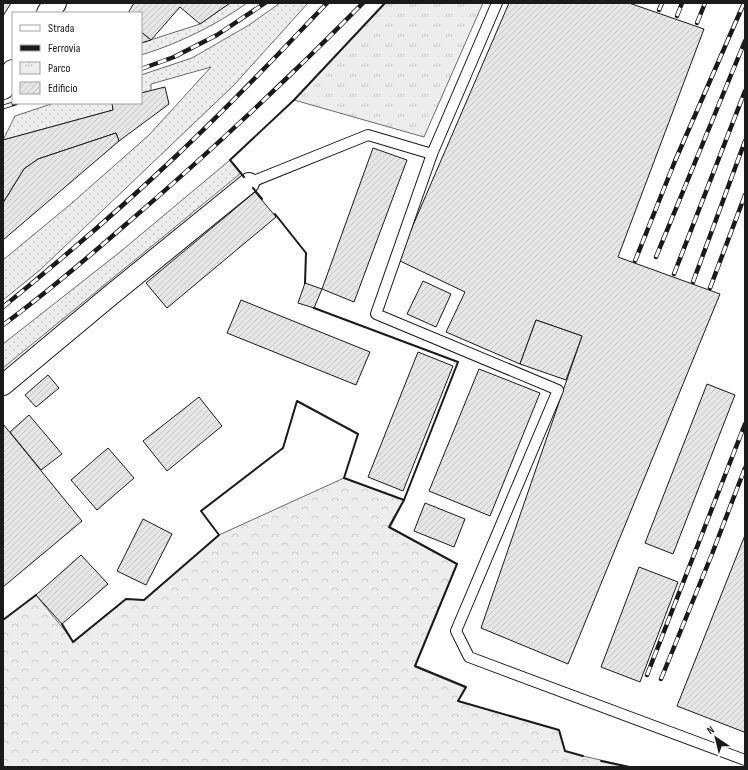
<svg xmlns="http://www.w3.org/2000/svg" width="748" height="770" viewBox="0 0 748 770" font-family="'Sofia Sans Condensed',sans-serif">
<defs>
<pattern id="grass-dots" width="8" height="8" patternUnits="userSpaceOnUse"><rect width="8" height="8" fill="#ededed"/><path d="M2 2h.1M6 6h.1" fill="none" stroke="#cbcbcb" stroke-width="1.8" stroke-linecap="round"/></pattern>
<pattern id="forest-crowns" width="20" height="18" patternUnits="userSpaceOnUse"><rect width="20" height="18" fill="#ededed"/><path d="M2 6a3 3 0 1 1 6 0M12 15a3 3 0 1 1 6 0" fill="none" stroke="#cbcbcb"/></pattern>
<pattern id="park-tufts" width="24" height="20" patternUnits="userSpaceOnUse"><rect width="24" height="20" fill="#ededed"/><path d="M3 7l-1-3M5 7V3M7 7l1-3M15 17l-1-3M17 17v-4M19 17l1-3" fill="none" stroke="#cbcbcb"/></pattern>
<pattern id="building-hatch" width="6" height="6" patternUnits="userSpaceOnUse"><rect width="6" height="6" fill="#e6e6e6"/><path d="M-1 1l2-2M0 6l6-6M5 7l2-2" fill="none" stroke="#c5c5c5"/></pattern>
</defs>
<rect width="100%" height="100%" fill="#fff"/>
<g fill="url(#grass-dots)" stroke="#6a6a6a">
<path d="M 230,3 L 247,3 C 216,25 178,44 141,55 L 141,43 L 200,24 Z"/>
<path d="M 280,3 L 308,3 L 234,85 L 40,270 L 3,300 L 3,260 L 72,203 L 149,135 L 211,67 L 151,84 L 151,91 L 141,93 L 141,75 L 192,58 L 249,25 Z"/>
<path d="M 54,103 L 112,103 L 113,110 L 3,140 L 15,116 Z"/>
<path d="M 230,160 L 241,173 L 3,368 L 3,344 L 120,252 Z"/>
</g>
<path fill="url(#forest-crowns)" stroke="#6a6a6a" d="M 344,478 L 404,500 L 390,528 L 457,564 L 415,667 L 466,688 L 458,701 L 559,730 L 565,751 L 583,756 L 631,767 L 3,767 L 3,620 L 36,595 L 74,642 L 126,599 L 144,600 L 219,535 Z"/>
<path fill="url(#park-tufts)" stroke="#6a6a6a" d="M 385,3 L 483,3 L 424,137 L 294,100 Z"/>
<g fill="url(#building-hatch)" stroke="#1a1a1a">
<path d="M 3,3 L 11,3 L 3,16 Z"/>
<path d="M 134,3 L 230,3 L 200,24 L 180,7 L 151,40 L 141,32 L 141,13 L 128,13 Z"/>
<path d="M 509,3 L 629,3 L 704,29 L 618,257 L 720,294 L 568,664 L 481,628 L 582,336 L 536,320 L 520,364 L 446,332 L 465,292 L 398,260 Z"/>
<path d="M 141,32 L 151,40 L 141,43 Z"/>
<path d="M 165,87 L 169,104 L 119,141 L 116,133 L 38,159 L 24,169 L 3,203 L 3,140 L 113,110 L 112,103 L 141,103 L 141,93 Z"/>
<path d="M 116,133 L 119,141 L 3,240 L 3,203 L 24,169 L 38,159 Z"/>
<path d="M 373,148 L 407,160 L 354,302 L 322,289 Z"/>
<path d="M 255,192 L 276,217 L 167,308 L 146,283 Z"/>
<path d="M 423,281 L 451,294 L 436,327 L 407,314 Z"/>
<path d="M 305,283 L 322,289 L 314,308 L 298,303 Z"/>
<path d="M 241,300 L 370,352 L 356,385 L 227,333 Z"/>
<path d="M 536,320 L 582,336 L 566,380 L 520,364 Z"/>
<path d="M 418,352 L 453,366 L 403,491 L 368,477 Z"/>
<path d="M 479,369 L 540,393 L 490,516 L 429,491 Z"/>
<path d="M 48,375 L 59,388 L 36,407 L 25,395 Z"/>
<path d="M 707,384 L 735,395 L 673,554 L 645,543 Z"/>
<path d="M 199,397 L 222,426 L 167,471 L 143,441 Z"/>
<path d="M 29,415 L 62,454 L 41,470 L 10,432 Z"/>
<path d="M 3,424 L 82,521 L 3,587 Z"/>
<path d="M 108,448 L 134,478 L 97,510 L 71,480 Z"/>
<path d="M 425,503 L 465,519 L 454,547 L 414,531 Z"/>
<path d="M 143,519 L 172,534 L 146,585 L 117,571 Z"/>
<path d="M 745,535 L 745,730 L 744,732 L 677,706 Z"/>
<path d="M 81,555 L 108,584 L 62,624 L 36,595 Z"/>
<path d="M 639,567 L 678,582 L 640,682 L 601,667 Z"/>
</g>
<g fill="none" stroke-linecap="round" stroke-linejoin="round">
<defs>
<g id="lane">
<path d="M 432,154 L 497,3"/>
<path d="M 249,183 L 368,135 L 432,154 L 376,314 L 558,390 L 456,631 L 469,657 L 745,760"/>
</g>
<path id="street" d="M 3,385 L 111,295 L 249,183"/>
<g id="secondary">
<path d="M 48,13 L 55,3"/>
<path d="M 3,88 L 13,71"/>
</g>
</defs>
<use href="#lane" stroke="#1a1a1a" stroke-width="12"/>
<use href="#street" stroke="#1a1a1a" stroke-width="22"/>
<use href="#secondary" stroke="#1a1a1a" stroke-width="24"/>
<use href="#lane" stroke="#fff" stroke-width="10"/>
<use href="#street" stroke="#fff" stroke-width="20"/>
<use href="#secondary" stroke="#fff" stroke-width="22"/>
<defs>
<g id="rail">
<path d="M 659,10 L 662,3"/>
<path d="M 677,16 L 682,3"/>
<path d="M 697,23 L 705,3"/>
<path d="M 141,69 L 174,57 L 217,35 L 265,3"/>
<path d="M 3,107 L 16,103"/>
<path d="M 656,257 L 745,41"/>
<path d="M 635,261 L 675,161 L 744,3"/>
<path d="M 674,274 L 745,91"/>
<path d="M 693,282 L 745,141"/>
<path d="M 710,288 L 745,195"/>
<path d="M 3,307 C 62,259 119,210 174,158 C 227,108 277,56 327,3"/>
<path d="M 3,325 C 45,294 85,260 124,226 C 207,155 286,81 363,3"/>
<path d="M 647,675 L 745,424"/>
<path d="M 661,679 L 712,554 L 745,468"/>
</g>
</defs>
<use href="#rail" stroke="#1a1a1a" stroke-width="4.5"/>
<use href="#rail" stroke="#fff" stroke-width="3" stroke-dasharray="9" stroke-linecap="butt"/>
<g stroke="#1a1a1a" stroke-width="2">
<path d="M 244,177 L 230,160 L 294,100 L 385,3"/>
<path d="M 253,188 L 262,199"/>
<path d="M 275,214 L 306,253 L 305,283"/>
<path d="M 314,308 L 458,362 L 404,500"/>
<path d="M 3,620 L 36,595"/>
<path d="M 62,624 L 73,642 L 126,599 L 144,600 L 219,535 L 201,511 L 283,448 L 297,401 L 358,434 L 344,478 L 404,500 L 389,527 L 457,564 L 415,666 L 466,687 L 458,701 L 559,730 L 565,751 L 583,756"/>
<path d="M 601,761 L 629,767"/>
</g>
</g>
<rect width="748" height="770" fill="none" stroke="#1a1a1a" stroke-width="8"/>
<rect x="12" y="12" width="130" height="92" fill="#ffffff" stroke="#a3a3a3"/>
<rect x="20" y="25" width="20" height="6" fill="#ffffff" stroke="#a3a3a3"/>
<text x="48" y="32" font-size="12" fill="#1a1a1a">Strada</text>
<rect x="20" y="45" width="20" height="6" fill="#1a1a1a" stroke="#a3a3a3"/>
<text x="48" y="52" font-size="12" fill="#1a1a1a">Ferrovia</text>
<rect x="20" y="62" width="20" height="12" fill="url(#park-tufts)" stroke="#a3a3a3"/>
<text x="48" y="72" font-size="12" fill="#1a1a1a">Parco</text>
<rect x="20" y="82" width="20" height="12" fill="url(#building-hatch)" stroke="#a3a3a3"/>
<text x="48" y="92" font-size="12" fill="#1a1a1a">Edificio</text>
<g transform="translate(716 738) rotate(325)" stroke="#ffffff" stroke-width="3" paint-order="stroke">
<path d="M0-3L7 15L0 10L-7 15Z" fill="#1a1a1a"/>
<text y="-6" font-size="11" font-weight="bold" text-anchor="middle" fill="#1a1a1a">N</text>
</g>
</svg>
